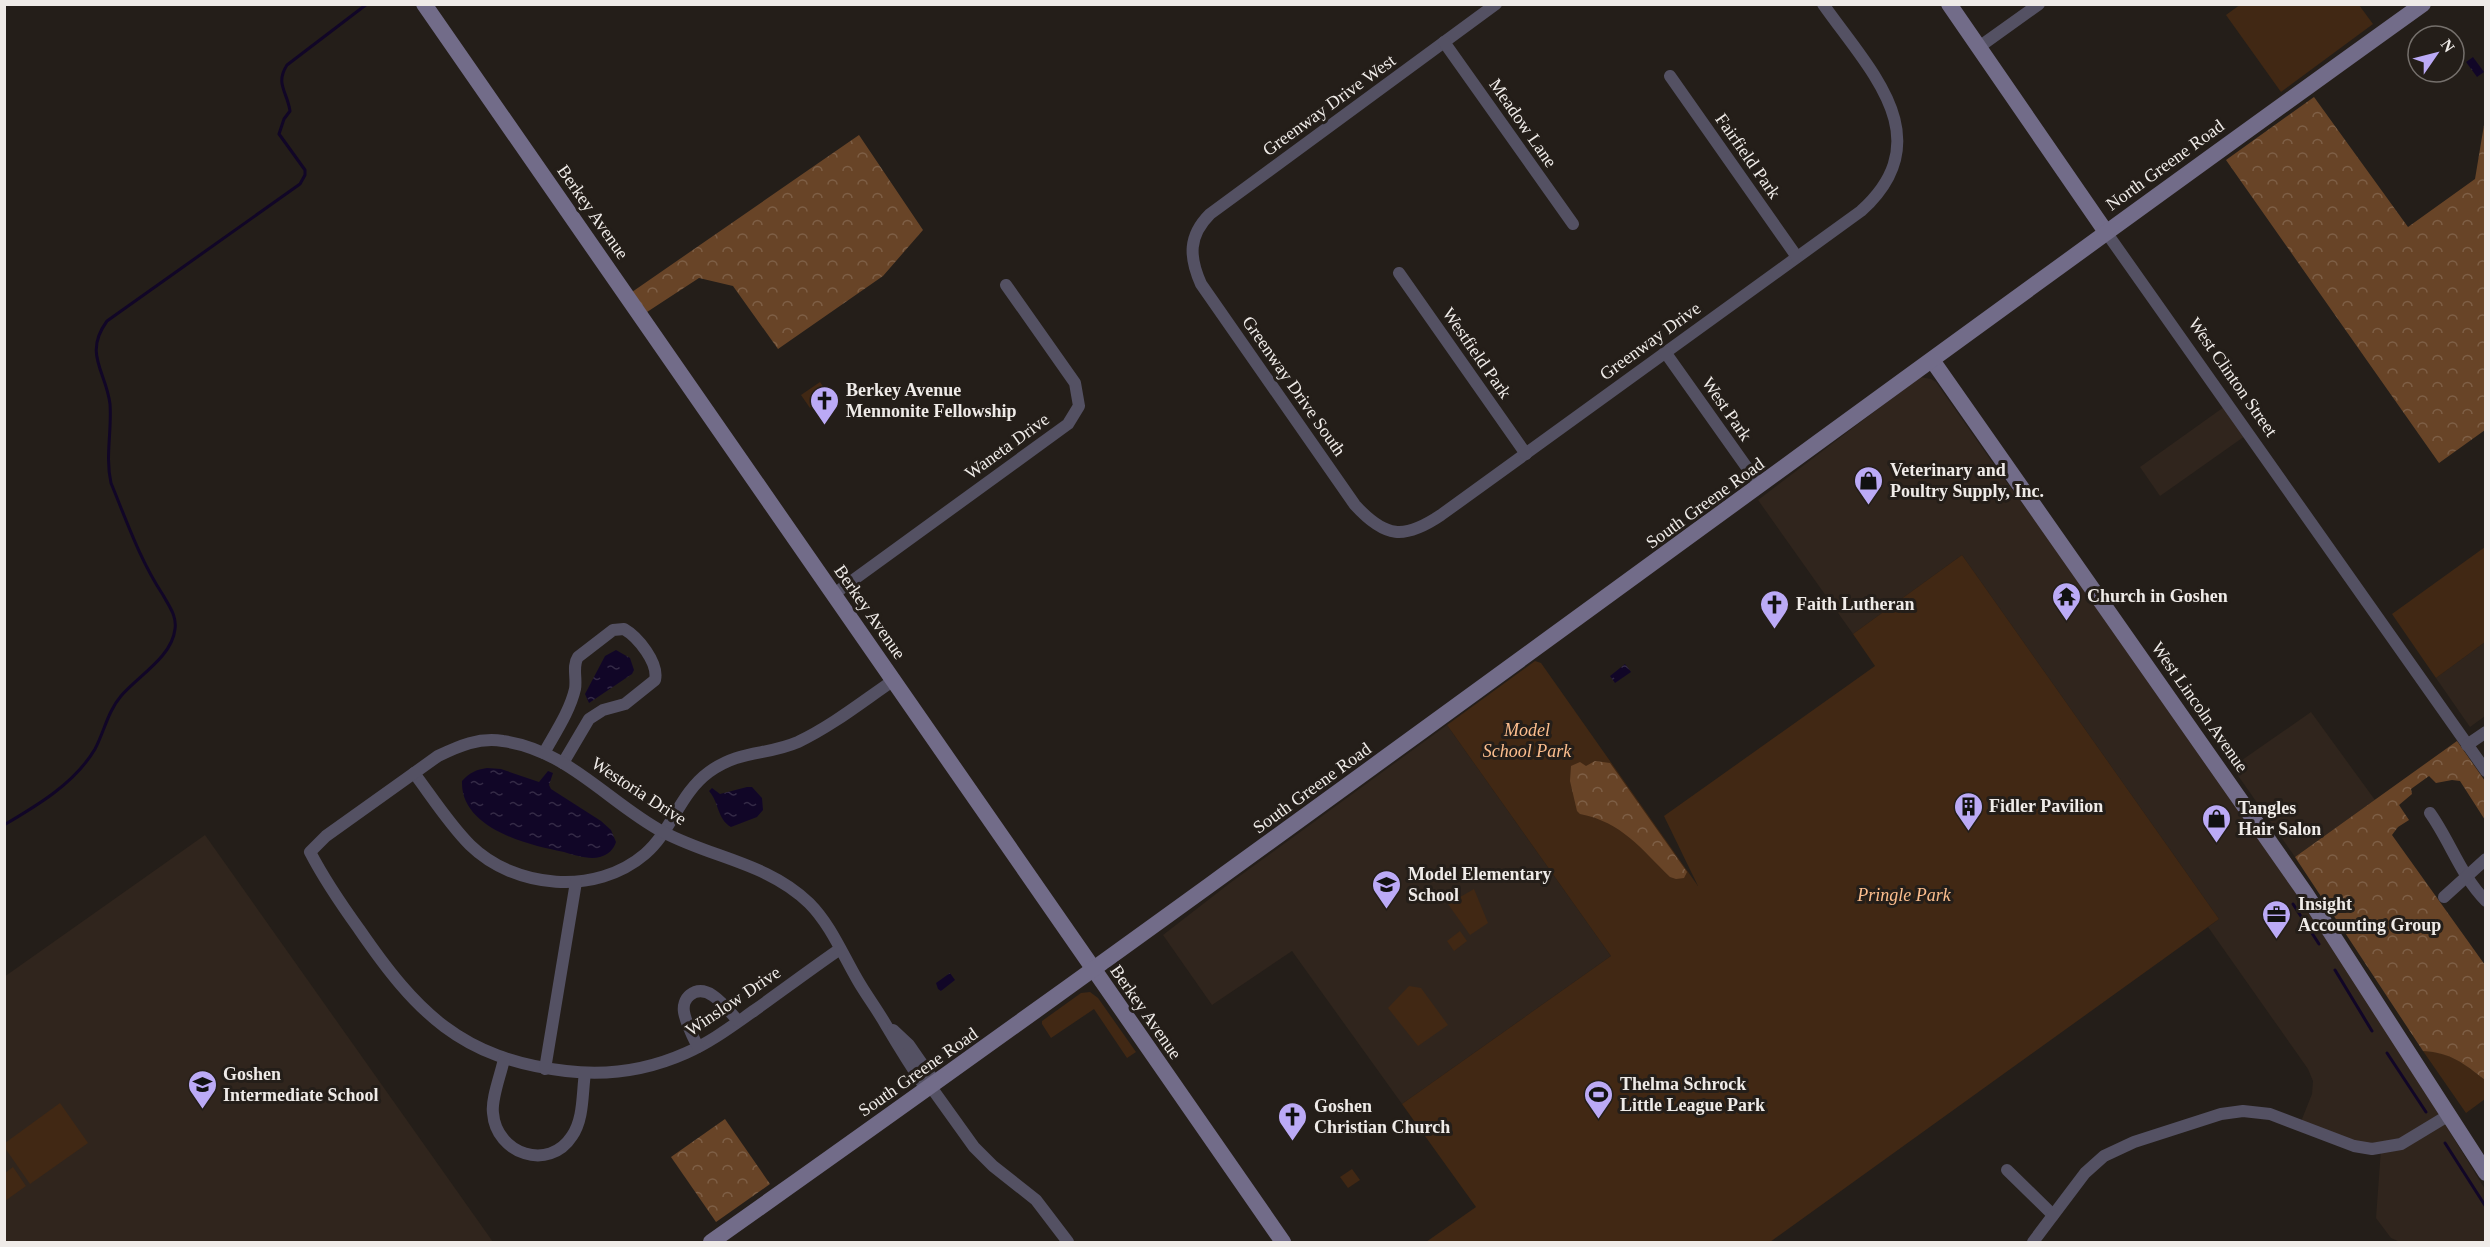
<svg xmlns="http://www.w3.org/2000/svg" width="2490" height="1247" viewBox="0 0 2490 1247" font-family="'Times New Roman',serif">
<defs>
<pattern id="forest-crowns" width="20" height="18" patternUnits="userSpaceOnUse" patternTransform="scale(1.5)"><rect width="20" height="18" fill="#684427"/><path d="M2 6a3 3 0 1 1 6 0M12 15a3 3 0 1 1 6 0" fill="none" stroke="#7e5f46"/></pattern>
<pattern id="water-ripples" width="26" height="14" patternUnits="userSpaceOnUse" patternTransform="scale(1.5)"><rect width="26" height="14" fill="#110627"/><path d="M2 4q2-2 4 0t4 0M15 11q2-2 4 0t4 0" fill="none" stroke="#342a46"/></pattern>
</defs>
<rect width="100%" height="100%" fill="#241e19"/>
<g fill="#30251d">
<path d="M 1920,377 L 1931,379 L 1936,382 L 2002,476 L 2091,595 L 2355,979 L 2485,1189 L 2485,1242 L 2400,1242 L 2391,1238 L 2376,1218 L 2381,1149 L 2300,1124 L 2312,1094 L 2313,1081 L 2308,1069 L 2208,927 L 2219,919 L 1962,555 L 1853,634 L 1758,500 Z"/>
<path d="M 2224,407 L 2245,436 L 2160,496 L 2140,467 Z"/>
<path d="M 2485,642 L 2485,716 L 2470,727 L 2436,678 Z"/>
<path d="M 2311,712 L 2375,800 L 2295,857 L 2232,767 Z"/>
<path d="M 1447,725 L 1611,956 L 1402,1104 L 1292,951 L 1212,1005 L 1163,935 L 1230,883 Z"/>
<path d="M 205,835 L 493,1242 L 5,1242 L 4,977 Z"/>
</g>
<g fill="#412814">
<path d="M 2241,4 L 2359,5 L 2373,24 L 2281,92 L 2226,15 Z"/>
<path d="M 820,382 L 829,395 L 810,408 L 801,395 Z"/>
<path d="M 2485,547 L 2485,642 L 2436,678 L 2392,614 Z"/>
<path d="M 1962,555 L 2219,919 L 1770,1242 L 1426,1242 L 1476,1207 L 1402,1104 L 1611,956 L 1447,725 L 1535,661 L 1541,663 L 1698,886 L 1664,816 L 1875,666 L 1853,634 Z"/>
<path d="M 1474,889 L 1488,923 L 1470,935 L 1448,904 Z"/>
<path d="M 1460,931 L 1467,941 L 1454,951 L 1447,941 Z"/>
<path d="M 1409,986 L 1421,988 L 1448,1025 L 1418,1046 L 1388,1008 Z"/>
<path d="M 1090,992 L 1098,998 L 1136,1052 L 1127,1058 L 1094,1009 L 1051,1038 L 1042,1024 L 1042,1021 L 1081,993 Z"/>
<path d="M 2423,1051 C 2452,1052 2463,1063 2485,1080 L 2485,1099 L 2466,1113 Z"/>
<path d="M 60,1103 L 88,1143 L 30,1184 L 5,1148 L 5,1143 Z"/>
<path d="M 13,1167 L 26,1186 L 5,1201 L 5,1173 Z"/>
<path d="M 1352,1169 L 1360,1180 L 1348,1188 L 1340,1177 Z"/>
</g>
<g fill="url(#forest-crowns)">
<path d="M 2314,97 L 2408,227 L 2475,179 L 2485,119 L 2485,430 L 2439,463 L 2226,160 Z"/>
<path d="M 859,135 L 923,230 L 883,276 L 778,349 L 733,286 L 699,278 L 647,312 L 632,292 Z"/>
<path d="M 2457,741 L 2485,781 L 2485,820 L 2460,781 L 2452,780 L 2436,783 L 2429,776 L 2411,789 L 2412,794 L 2399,805 L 2409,820 L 2398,827 L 2392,835 L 2485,965 L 2485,1080 C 2463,1063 2452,1053 2423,1051 L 2295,857 Z"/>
<path d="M 1595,761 L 1610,763 L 1687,872 L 1684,878 L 1676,879 L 1670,877 C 1641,849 1622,822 1580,814 L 1577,811 L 1570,781 L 1571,766 L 1580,762 L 1586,766 Z"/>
<path d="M 725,1119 L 770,1184 L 716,1222 L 671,1157 Z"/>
</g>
<g fill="url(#water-ripples)">
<path d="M 2473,57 L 2484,72 L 2477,77 L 2466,62 Z"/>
<path d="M 616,650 L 630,658 L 634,670 L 632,674 L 589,703 L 585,694 L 605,656 Z"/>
<path d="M 1625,664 L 1631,672 L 1615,683 L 1610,676 Z"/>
<path d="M 487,768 L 501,769 L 539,782 L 548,771 L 553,773 L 549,785 L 551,789 L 601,821 L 611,830 L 616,842 C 614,849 608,855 600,857 C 589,860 574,855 564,852 C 527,845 460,828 462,781 C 470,772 476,770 487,768 Z"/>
<path d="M 747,787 L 752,787 L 762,798 L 763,810 L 757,817 L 731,827 C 717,819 719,802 709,791 L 712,788 L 720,794 Z"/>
<path d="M 950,973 L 955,980 L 941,991 L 938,989 L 936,983 Z"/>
</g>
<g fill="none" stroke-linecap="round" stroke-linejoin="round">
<g stroke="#110627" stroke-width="3">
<path d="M 4,825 C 38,805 75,783 95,749 C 104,732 108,711 121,696 C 138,676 172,657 175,629 C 177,616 169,606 163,595 C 140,560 127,522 111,483 C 105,457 112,431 110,404 C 106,371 83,354 107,321 L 300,184 L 305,175 L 305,170 L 279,134 L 284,119 L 290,111 C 287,91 275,84 287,65 L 367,4"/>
<path d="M 2293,904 L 2319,944"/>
<path d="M 2335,970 L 2372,1031"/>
<path d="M 2387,1053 L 2426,1112"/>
<path d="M 2445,1143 L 2486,1207"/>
</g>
<g stroke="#545163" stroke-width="12">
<path d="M 1496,4 L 1210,214 C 1188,236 1189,257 1201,284 L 1355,505 C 1385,538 1404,540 1441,515 L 1861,211 C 1942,138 1869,70 1823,4"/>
<path d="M 1444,42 L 1573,224"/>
<path d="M 1979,47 L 2039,4"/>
<path d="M 1670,76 L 1797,257"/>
<path d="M 2106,232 L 2486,771"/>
<path d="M 1399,273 L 1526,454"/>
<path d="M 1665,352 L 1760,486"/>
<path d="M 834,594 L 1068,424 L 1079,406 L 1075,383 L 1006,285"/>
<path d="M 2467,745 L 2486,732"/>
<path d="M 544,753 C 555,733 570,711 575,689 C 577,678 572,666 578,657 L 613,630 L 624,629 C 638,637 659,663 655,680 L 625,704 L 603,710 L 589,719 L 563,763"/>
<path d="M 414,773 C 432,797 449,824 470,845 C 515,889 596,896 645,854 C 672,831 679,794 709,772 C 741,749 766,756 798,742 C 832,726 863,701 894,680"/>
<path d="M 2430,813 C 2450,841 2461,876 2486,901"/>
<path d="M 2444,897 L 2486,859"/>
<path d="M 840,949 C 811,969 783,990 755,1010 C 732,1026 711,1042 686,1053 C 648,1070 607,1076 566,1071 C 461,1059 416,1012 359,929 C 341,904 324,879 310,852 L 326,836 L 438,756 C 459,746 479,737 503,741 C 568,750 609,803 663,832 C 712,858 768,863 809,903 C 830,924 842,953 857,979 C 866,995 877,1009 886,1025 C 899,1047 912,1068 927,1090"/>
<path d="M 893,1030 L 909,1045 L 936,1084"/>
<path d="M 698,1047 C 693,1037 686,1024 684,1012 C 683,1006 685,999 690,995 C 708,981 727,1009 738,1021"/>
<path d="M 504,1059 C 501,1074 491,1099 493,1113 C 496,1154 549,1172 572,1136 C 584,1119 582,1093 585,1073"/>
<path d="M 545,1069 L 576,882"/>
<path d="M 931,1087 L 974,1147 L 993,1166 L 1036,1200 L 1068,1242"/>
<path d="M 2007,1170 L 2053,1215"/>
<path d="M 2033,1242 L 2085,1173 L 2104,1156 L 2134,1142 L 2221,1114 L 2243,1111 L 2270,1114 L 2354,1146 L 2372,1149 L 2401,1144 L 2449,1115"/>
</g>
<g stroke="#726c89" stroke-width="16">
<path d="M 424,4 L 1283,1242"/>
<path d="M 1949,4 L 2106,232"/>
<path d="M 1932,360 L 2306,894 L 2486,1173"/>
<path d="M 711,1242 C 1286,836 1850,415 2423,4"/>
</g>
</g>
<defs>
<symbol id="church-pin" viewBox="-11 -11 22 30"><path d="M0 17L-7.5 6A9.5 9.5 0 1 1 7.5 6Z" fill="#bbaaf6" stroke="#241e19"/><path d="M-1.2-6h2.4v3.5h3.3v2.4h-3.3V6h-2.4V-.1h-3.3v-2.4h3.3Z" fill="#111"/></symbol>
<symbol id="shop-pin" viewBox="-11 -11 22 30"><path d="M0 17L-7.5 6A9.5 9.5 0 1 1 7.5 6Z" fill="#bbaaf6" stroke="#241e19"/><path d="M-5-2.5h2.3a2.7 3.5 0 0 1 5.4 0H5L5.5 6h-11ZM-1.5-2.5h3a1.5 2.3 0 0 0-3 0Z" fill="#111"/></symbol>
<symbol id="temple-pin" viewBox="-11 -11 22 30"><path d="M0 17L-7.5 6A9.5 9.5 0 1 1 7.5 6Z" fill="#bbaaf6" stroke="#241e19"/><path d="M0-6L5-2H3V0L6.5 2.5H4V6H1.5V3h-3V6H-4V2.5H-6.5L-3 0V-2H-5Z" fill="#111"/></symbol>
<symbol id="building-pin" viewBox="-11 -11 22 30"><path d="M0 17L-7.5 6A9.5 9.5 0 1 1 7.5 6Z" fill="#bbaaf6" stroke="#241e19"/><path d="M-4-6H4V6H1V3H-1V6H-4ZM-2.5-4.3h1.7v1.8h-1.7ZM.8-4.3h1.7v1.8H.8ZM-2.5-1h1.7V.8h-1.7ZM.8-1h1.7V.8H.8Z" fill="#111"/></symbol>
<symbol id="school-pin" viewBox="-11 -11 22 30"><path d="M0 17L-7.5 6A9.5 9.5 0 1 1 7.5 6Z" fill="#bbaaf6" stroke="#241e19"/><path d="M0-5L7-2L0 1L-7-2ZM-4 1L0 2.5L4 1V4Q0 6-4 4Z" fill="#111"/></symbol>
<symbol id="office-pin" viewBox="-11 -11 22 30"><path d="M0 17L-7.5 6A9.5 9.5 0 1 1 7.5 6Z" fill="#bbaaf6" stroke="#241e19"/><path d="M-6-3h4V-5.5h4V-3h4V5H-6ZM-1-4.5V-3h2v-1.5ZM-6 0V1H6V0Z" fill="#111"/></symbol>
<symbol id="stadium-pin" viewBox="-11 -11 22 30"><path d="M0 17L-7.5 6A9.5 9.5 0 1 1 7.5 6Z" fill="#bbaaf6" stroke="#241e19"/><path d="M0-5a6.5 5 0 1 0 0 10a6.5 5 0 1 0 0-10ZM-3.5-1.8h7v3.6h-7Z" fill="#111"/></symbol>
</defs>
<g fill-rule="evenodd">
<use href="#church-pin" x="808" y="384" width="33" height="45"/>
<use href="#shop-pin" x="1852" y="464" width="33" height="45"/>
<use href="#temple-pin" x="2050" y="580" width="33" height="45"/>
<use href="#church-pin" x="1758" y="588" width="33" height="45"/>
<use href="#building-pin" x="1952" y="790" width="33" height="45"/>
<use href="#shop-pin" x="2200" y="802" width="33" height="45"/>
<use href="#school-pin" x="1370" y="868" width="33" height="45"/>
<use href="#office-pin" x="2260" y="898" width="33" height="45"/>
<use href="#school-pin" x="186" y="1068" width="33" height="45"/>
<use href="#stadium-pin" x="1582" y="1078" width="33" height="45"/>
<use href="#church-pin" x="1276" y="1100" width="33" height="45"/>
</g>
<g text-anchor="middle" stroke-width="6" stroke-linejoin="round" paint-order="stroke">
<g font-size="18" fill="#efebe8" stroke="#241e19">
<text transform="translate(1329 105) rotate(-36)" y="6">Greenway Drive West</text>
<text transform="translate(1523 123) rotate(55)" y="6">Meadow Lane</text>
<text transform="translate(1748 156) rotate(55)" y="6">Fairfield Park</text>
<text transform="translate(2165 165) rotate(-36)" y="6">North Greene Road</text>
<text transform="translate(593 212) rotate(55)" y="6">Berkey Avenue</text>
<text transform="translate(1650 341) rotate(-36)" y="6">Greenway Drive</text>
<text transform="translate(1477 353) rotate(55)" y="6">Westfield Park</text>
<text transform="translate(2233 377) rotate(55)" y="6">West Clinton Street</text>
<text transform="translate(1294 386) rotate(55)" y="6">Greenway Drive South</text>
<text transform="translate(1727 409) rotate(55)" y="6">West Park</text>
<text transform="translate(1007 446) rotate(-36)" y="6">Waneta Drive</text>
<text transform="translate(1705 503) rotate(-36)" y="6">South Greene Road</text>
<text transform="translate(870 612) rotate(55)" y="6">Berkey Avenue</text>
<text transform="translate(2200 707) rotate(55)" y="6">West Lincoln Avenue</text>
<text transform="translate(1312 788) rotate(-36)" y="6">South Greene Road</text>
<text transform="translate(639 791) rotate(33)" y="6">Westoria Drive</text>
<text transform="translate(733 1001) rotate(-34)" y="6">Winslow Drive</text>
<text transform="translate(1146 1012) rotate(55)" y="6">Berkey Avenue</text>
<text transform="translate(918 1072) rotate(-35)" y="6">South Greene Road</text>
</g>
<g font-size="18" font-weight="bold" fill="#efebe8" stroke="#241e19" text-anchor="start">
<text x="846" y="396">Berkey Avenue<tspan x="846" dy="21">Mennonite Fellowship</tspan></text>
<text x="1890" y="476">Veterinary and<tspan x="1890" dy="21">Poultry Supply, Inc.</tspan></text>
<text x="2087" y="602">Church in Goshen</text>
<text x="1796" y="610">Faith Lutheran</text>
<text x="1989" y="812">Fidler Pavilion</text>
<text x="2238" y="814">Tangles<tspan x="2238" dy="21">Hair Salon</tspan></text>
<text x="1408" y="880">Model Elementary<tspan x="1408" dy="21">School</tspan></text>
<text x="2298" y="910">Insight<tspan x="2298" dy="21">Accounting Group</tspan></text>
<text x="223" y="1080">Goshen<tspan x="223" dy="21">Intermediate School</tspan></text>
<text x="1620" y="1090">Thelma Schrock<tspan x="1620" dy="21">Little League Park</tspan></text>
<text x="1314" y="1112">Goshen<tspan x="1314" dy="21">Christian Church</tspan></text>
</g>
<g font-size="18" font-style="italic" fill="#fcbe8e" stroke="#241e19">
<text x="1527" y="736">Model<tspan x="1527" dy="21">School Park</tspan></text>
<text x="1904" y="901">Pringle Park</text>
</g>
</g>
<rect width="2490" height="1247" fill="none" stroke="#efebe8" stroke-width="12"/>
<g transform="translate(2436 54) rotate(55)"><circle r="28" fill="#241e19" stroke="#75706c" stroke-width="1.5"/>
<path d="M0-4.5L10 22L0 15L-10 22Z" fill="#bbaaf6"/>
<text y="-9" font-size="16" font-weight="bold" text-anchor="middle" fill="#efebe8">N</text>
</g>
</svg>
